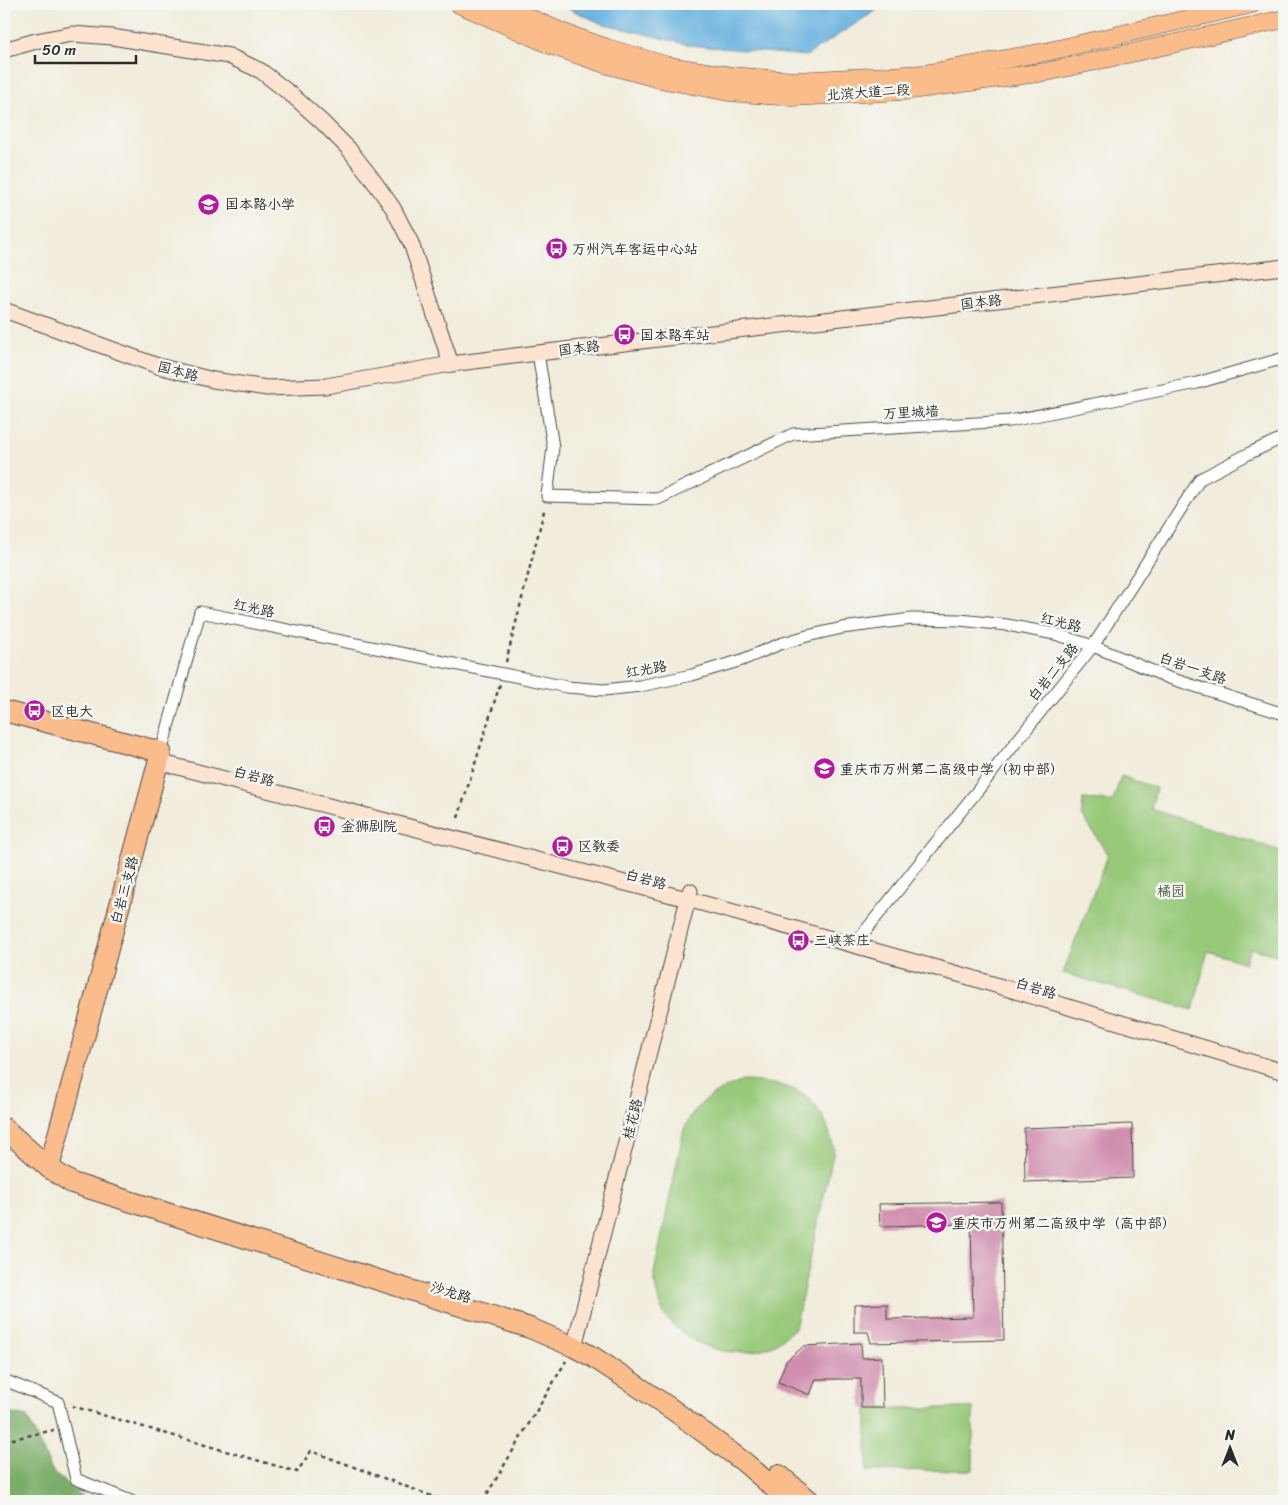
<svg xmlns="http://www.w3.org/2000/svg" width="1288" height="1505" viewBox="0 0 1288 1505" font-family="Sriracha,'LXGW WenKai TC',sans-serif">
<rect width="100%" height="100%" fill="#f6f6f2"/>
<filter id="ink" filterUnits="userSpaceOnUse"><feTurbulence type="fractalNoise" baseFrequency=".02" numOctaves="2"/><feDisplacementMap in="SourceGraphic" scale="10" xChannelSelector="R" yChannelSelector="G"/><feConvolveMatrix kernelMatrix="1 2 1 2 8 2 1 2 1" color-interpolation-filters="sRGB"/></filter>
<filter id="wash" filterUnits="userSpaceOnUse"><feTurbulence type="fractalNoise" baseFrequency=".0096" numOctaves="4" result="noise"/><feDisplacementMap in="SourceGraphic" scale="20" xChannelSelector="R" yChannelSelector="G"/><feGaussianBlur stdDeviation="1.12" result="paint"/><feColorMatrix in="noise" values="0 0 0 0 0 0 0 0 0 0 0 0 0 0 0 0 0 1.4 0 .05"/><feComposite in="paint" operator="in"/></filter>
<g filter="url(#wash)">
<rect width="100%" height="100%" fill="#f1ecdb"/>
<g fill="#98c979" stroke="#627a52">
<path d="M 1121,776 L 1156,788 L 1151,809 L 1284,852 L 1284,957 L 1250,948 L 1245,963 L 1208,951 L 1193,1010 L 1063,973 L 1108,855 L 1082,815 L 1083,799 L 1113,801 Z"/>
<path d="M 743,1081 C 797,1083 822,1094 834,1150 L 795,1328 C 788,1334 781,1341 773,1345 C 744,1359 708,1352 683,1333 C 674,1326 666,1320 662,1310 C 657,1298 655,1286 654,1273 L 684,1129 C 699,1099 713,1093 743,1081 Z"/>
<path d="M 867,1408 L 973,1408 L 973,1470 L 867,1471 Z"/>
</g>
<path fill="#7aad69" stroke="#526c4a" d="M 4,1412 L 27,1417 L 53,1472 L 87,1501 L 4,1501 Z"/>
<path fill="#66b1df" stroke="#486e85" d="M 559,4 L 886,4 L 806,56 L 690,45 L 600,23 Z"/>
<g id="blocks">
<g fill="#d08eae">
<path d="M 1132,1124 L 1133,1178 L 1025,1182 L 1024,1128 Z"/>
<path d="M 1001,1202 L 1004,1340 L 871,1343 L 868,1332 L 854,1332 L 854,1305 L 887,1304 L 887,1319 L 973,1317 L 971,1224 L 880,1226 L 879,1204 Z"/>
<path d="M 861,1343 L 862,1358 L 882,1357 L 883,1408 L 861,1408 L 861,1379 L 816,1379 L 810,1395 L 778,1382 L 786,1361 L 804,1346 Z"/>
</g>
</g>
</g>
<g filter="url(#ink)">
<use href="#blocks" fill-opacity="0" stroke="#494845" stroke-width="1"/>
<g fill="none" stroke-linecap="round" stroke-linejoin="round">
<defs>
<g id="street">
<path d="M 538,353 L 553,447 L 547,496 L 658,499 L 793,434 L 1010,421 L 1197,383 L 1284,358"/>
<path d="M 161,752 L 200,612 L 567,687 L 604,690 L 640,686 L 692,675 L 742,660 L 780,644 L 807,636 L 842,628 L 912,619 L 960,620 L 1007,625 L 1055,634 L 1093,646 L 1169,678 L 1284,714"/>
<path d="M 854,945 L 1093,646 L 1200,479 L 1252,452 L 1284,437"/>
<path d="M 4,1380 L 58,1402 L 76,1479 L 131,1501"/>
</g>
<g id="secondary">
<path d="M 4,50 L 36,41 L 72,34 L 112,37 L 229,56 L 261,71 L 293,96 L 321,121 L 348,148 L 370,176 L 393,208 L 411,243 L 451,364"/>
<path d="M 4,310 L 158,366 L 213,380 L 267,388 L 326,386 L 451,364 L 538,353 L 1284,267"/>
<path d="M 159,762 L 687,899 L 969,977 L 1284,1072"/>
<path d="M 574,1347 L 690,891"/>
</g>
<g id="primary">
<path d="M 459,4 L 553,46 L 605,64 L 660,79 L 729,92 L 792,97 L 903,91 L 1046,72 L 1284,19"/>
<path d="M 498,4 L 564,33 L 607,48 L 669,66 L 731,76 L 796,81 L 924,74 L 1050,51 L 1252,4"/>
</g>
<g id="highway">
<path d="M 4,711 L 161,752 L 49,1168"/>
<path d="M 4,1128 L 49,1168 L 72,1183 L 530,1328 L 574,1347 L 593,1357 L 627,1379 L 673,1410 L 744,1462 L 789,1501"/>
<path d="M 779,1475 L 810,1501"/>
</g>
</defs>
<use href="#street" stroke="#494845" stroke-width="13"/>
<use href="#secondary" stroke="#494845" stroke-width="17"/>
<use href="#primary" stroke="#494845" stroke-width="19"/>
<use href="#highway" stroke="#494845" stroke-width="22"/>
<g stroke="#494845" stroke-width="2.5" stroke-dasharray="4 4" stroke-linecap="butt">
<path d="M 506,662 L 545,507"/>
<path d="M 458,818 L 500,684"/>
<path d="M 72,1406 L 297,1472 L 311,1451 L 445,1501"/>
<path d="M 4,1441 L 54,1430"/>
<path d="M 483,1501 L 566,1361"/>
</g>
<use href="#street" stroke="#fff" stroke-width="11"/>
<use href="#secondary" stroke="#fde4d1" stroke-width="15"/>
<use href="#primary" stroke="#fabc8b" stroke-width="18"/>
<use href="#highway" stroke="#fabc8b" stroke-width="20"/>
</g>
</g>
<defs>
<symbol id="school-disc" viewBox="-11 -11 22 22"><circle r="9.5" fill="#b5179e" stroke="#f6f6f2"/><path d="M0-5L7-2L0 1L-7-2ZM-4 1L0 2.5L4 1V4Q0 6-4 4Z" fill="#fff"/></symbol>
<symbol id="bus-disc" viewBox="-11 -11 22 22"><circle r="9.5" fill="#b5179e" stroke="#f6f6f2"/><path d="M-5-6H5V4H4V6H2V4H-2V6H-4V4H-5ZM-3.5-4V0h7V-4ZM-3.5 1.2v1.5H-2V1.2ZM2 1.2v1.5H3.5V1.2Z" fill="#fff"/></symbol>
</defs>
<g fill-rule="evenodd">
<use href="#school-disc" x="196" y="192" width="25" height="25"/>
<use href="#bus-disc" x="544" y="236" width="25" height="25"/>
<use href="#bus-disc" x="612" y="322" width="25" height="25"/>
<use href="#bus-disc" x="22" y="698" width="25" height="25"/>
<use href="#school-disc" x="812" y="756" width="25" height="25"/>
<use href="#bus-disc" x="312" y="814" width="25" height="25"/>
<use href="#bus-disc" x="550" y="834" width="25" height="25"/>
<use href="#bus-disc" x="786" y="928" width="25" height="25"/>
<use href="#school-disc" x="924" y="1210" width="25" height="25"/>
</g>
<g text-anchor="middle" stroke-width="5" stroke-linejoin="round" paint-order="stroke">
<g font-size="14" fill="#2b2b2b" stroke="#f6f6f2">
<text transform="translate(868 92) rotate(-4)" y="5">北滨大道二段</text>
<text transform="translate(981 302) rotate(-7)" y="5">国本路</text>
<text transform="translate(579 348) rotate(-7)" y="5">国本路</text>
<text transform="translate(178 371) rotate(15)" y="5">国本路</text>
<text transform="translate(911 412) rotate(-3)" y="5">万里城墙</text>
<text transform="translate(254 608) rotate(12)" y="5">红光路</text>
<text transform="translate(1061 622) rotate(14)" y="5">红光路</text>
<text transform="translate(1193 668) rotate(19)" y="5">白岩一支路</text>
<text transform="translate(646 669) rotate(-10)" y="5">红光路</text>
<text transform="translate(1053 672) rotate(-51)" y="5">白岩二支路</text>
<text transform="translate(254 776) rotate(15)" y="5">白岩路</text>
<text transform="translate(646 879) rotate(15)" y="5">白岩路</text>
<text transform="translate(124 890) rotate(-75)" y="5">白岩三支路</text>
<text transform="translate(1036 988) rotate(17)" y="5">白岩路</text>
<text transform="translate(632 1119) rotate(-76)" y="5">桂花路</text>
<text transform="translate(451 1292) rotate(17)" y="5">沙龙路</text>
</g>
<g font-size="14" fill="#2b2b2b" stroke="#f6f6f2" text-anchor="start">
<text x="225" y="209">国本路小学</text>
<text x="572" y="254">万州汽车客运中心站</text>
<text x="640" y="340">国本路车站</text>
<text x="51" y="716">区电大</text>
<text x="840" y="774">重庆市万州第二高级中学（初中部）</text>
<text x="341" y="831">金狮剧院</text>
<text x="578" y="851">区教委</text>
<text x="814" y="945">三峡茶庄</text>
<text x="952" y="1228">重庆市万州第二高级中学（高中部）</text>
</g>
<g font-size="14" fill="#4c5a42" stroke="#f6f6f2">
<text x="1171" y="896">橘园</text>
</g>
</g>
<rect width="1288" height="1505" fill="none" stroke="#f6f6f2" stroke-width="20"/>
<g transform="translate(1230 1448)" stroke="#f6f6f2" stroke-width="4" paint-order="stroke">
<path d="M0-4L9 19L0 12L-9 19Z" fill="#2b2b2b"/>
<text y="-8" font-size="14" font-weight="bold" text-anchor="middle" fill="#2b2b2b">N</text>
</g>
<path d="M35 55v8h101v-8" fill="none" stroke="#2b2b2b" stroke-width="2.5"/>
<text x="42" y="55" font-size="15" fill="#2b2b2b" stroke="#f6f6f2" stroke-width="4" paint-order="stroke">50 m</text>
</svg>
